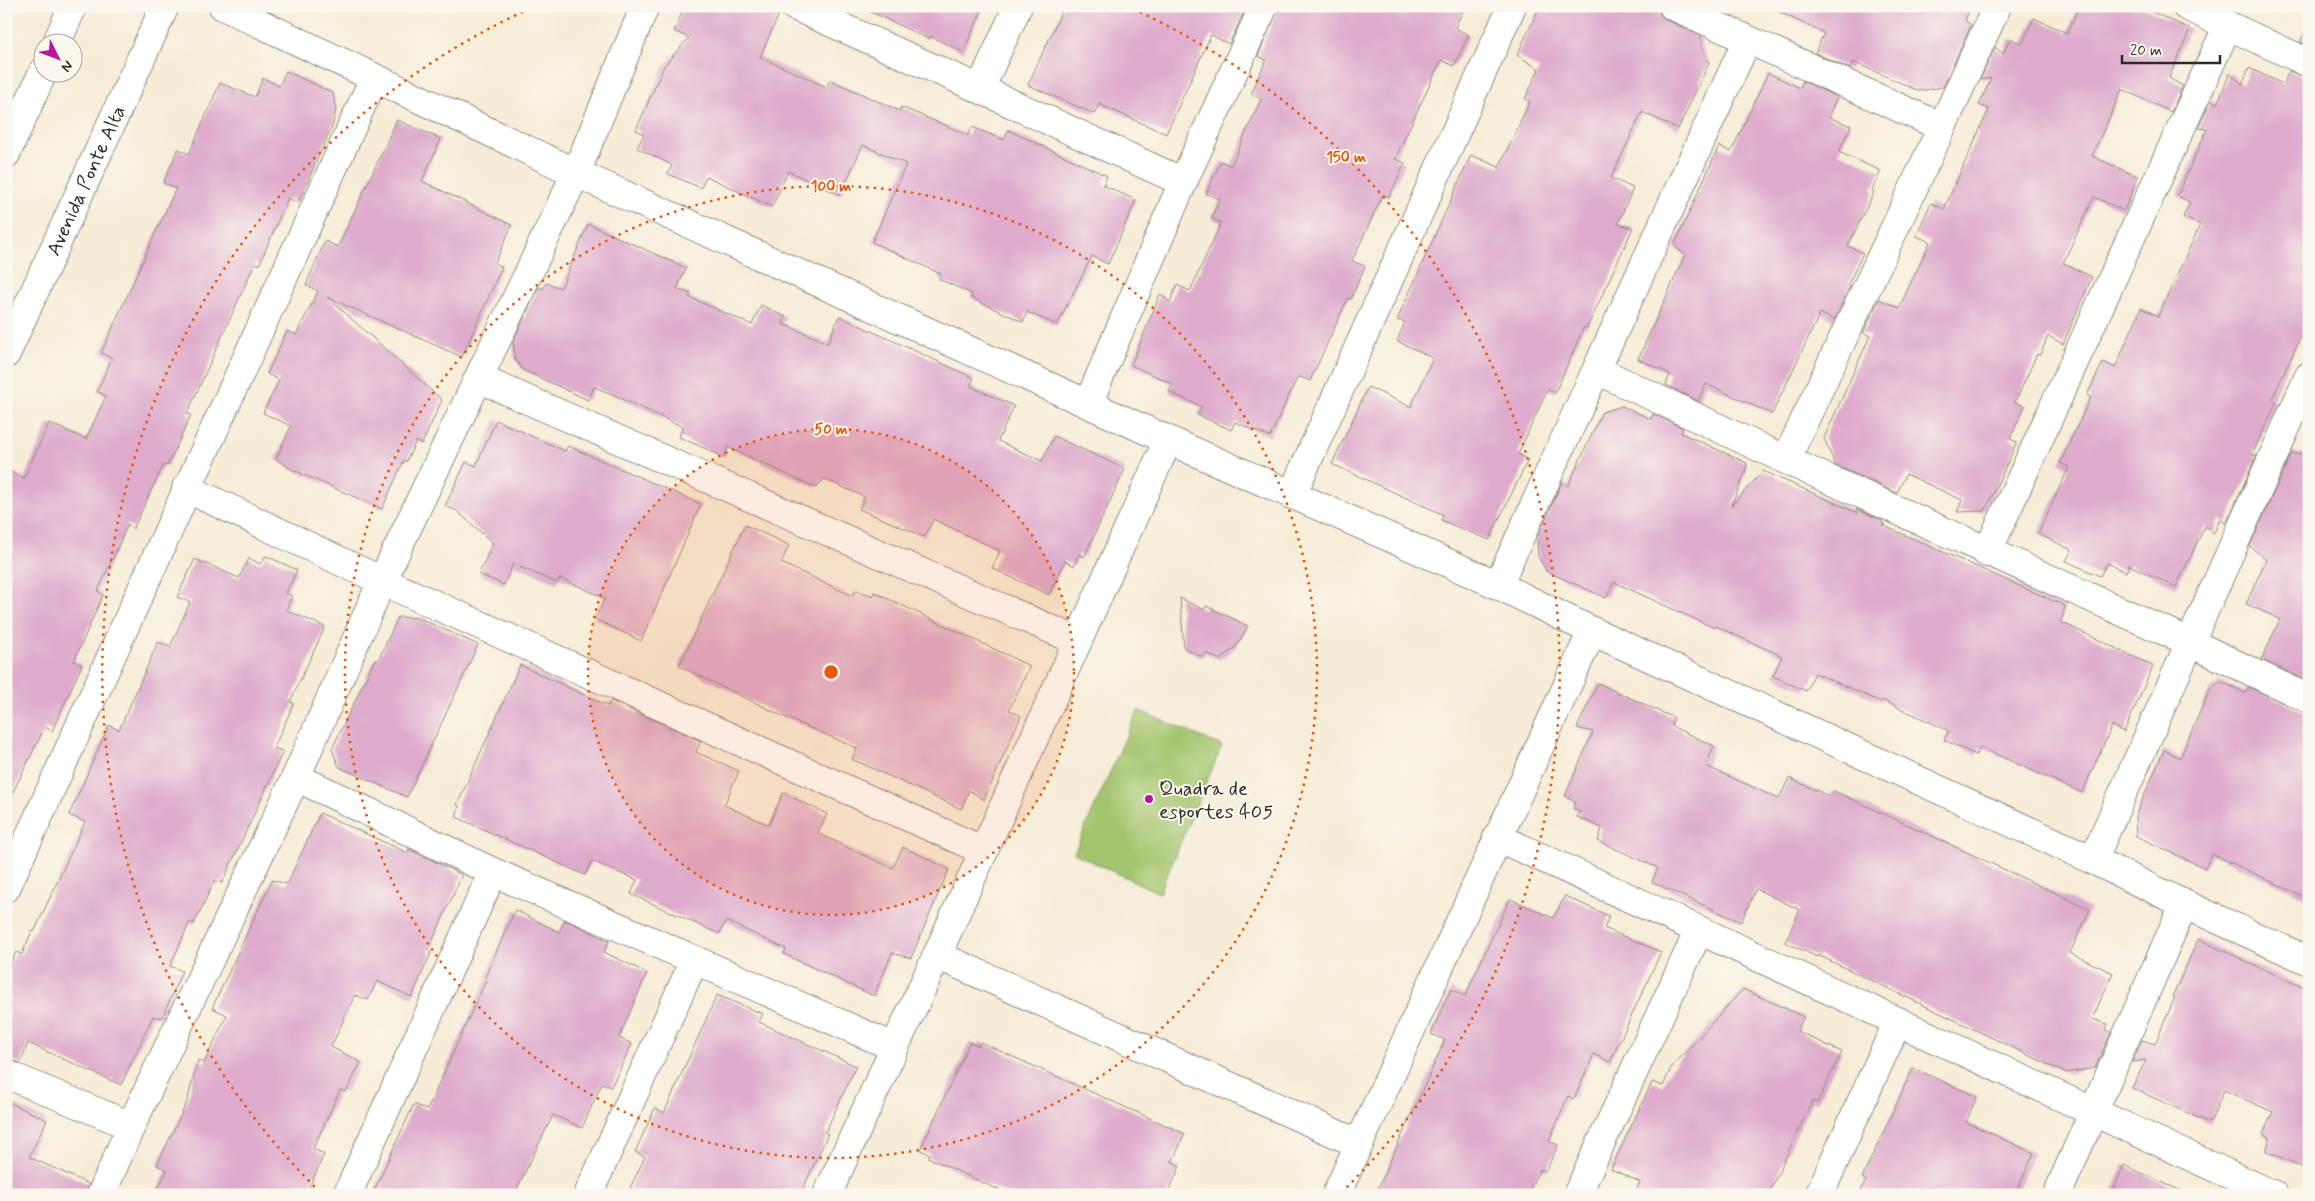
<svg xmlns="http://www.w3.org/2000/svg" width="2315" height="1201" viewBox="0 0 2315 1201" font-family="Mynerve,sans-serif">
<rect width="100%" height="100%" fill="#fbf7ec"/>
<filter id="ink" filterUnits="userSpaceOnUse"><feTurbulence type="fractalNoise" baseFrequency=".02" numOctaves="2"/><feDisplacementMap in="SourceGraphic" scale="10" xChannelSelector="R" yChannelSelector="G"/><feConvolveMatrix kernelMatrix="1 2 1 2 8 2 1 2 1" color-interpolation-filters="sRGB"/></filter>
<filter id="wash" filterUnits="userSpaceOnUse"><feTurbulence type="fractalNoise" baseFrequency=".0096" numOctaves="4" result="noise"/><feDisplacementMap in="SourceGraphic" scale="20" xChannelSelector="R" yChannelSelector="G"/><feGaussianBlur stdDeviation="1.12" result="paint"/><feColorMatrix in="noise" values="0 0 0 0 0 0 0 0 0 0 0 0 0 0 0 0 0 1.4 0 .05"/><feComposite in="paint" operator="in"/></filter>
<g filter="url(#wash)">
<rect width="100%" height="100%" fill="#f6ecd7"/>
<path fill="#a3c56d" stroke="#67784c" d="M 1138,710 L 1222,746 L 1159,893 L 1074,853 Z"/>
<g id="blocks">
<g fill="#deabcc">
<path d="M 685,6 L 779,6 L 780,12 L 760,57 L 827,87 L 830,80 L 900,111 L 901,107 L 968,135 L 972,127 L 1004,140 L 1008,130 L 1107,176 L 1103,185 L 1136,200 L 1108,264 L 1092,256 L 1057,325 L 1027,312 L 1023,322 L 971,298 L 972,294 L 939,279 L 941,274 L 872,242 L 906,164 L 863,145 L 840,195 L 788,171 L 772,207 L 706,176 L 701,188 L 668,174 L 672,165 L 637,148 L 644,134 L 636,130 L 664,66 L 689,38 L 674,31 Z"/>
<path d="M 858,6 L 984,6 L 963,52 L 930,36 L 929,39 Z"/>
<path d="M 1064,6 L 1247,6 L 1229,44 L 1211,35 L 1166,134 L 1099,104 L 1094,114 L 1028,85 Z"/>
<path d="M 1279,6 L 1465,6 L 1455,28 L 1469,35 L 1454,66 L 1441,60 L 1395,159 L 1405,163 L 1389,197 L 1383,194 L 1352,261 L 1365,266 L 1351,299 L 1348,298 L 1310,381 L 1298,376 L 1270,437 L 1235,422 L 1231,430 L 1198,415 L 1202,407 L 1169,392 L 1173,384 L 1131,365 L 1160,294 L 1170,302 L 1177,285 L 1190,291 L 1221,223 L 1211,218 L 1220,199 L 1206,194 L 1221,161 L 1231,166 L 1261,99 L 1251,94 L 1266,60 L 1258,56 Z"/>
<path d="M 1540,6 L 1658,6 L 1660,15 L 1666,20 L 1701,36 L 1701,46 L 1709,63 L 1678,129 L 1642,112 L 1611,178 L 1633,188 L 1618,224 L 1633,228 L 1587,328 L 1584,327 L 1555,393 L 1548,389 L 1518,454 L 1528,460 L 1489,540 L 1441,520 L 1444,515 L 1332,464 L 1368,387 L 1411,407 L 1433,358 L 1397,341 L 1405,322 L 1397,320 L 1471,155 L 1499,167 L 1530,101 L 1525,99 L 1539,69 L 1517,55 Z"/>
<path d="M 1766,6 L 1971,6 L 1965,20 L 1971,25 L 1943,87 L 1919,91 L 1853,62 L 1850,69 L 1815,53 L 1824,33 Z"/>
<path d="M 2079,6 L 2139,6 L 2190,29 L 2169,78 L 2183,86 L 2171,112 L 2122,89 L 2092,156 L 2138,177 L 2124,211 L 2094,197 L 2063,263 L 2092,277 L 2063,344 L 2048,336 L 2040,355 L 2037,354 L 2015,402 L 2025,406 L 2010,439 L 2017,442 L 1985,511 L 1957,512 L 1962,500 L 1906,474 L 1897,493 L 1835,465 L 1824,438 L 1870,336 L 1863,333 L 1879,299 L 1899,308 L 1930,242 L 1916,236 L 1931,203 L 1944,209 L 1989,109 L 1979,105 L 1991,78 L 1980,80 L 1995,47 L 2003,54 L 2010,38 L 2022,44 L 2034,18 L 2067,33 Z"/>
<path d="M 2309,24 L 2309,46 L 2300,42 Z"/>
<path d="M 2249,68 L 2283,84 L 2289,71 L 2309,78 L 2309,319 L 2272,399 L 2277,401 L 2252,455 L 2257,455 L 2226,524 L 2220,519 L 2214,533 L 2205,526 L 2176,587 L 2129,565 L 2126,572 L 2107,563 L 2100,576 L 2066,561 L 2072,550 L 2038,534 L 2069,467 L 2060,463 L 2091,397 L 2087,395 L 2103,362 L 2115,368 L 2141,308 L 2158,316 L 2200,225 L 2183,217 L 2190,202 L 2177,196 L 2207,129 L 2198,128 L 2211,100 L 2217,104 L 2230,73 L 2242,84 Z"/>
<path d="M 286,71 L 333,93 L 336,109 L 333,124 L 298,203 L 288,198 L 259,265 L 255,263 L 187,414 L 191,415 L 168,465 L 163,466 L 133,529 L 128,524 L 98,591 L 103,595 L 74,661 L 82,665 L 52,731 L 45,727 L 6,806 L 6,470 L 24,478 L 49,423 L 86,439 L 106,396 L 97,391 L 112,358 L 101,353 L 176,188 L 163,183 L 178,149 L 189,154 L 220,83 L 255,97 L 263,78 L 279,86 Z"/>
<path d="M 1768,73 L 1800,88 L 1803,81 L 1837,97 L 1828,117 L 1851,126 L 1839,152 L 1881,171 L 1872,190 L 1874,192 L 1848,246 L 1863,253 L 1848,285 L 1850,286 L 1834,320 L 1820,313 L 1772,414 L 1706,384 L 1698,401 L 1666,385 L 1670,374 L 1638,359 L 1685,255 L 1674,246 L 1719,146 L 1731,152 Z"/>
<path d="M 397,120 L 441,139 L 422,181 L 512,225 L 495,263 L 502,267 L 462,357 L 327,297 L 442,400 L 422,444 L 416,441 L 406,462 L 404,460 L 382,509 L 291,469 L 276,459 L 291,426 L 263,413 L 279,380 L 267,374 L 287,331 L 296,335 L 318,291 L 306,285 L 325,241 L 338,247 Z"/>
<path d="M 588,224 L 686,268 L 677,289 L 691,294 L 689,297 L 752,325 L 761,305 L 786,317 L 783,324 L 828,343 L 839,316 L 974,378 L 970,386 L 1014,406 L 998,441 L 1042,461 L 1054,436 L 1125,469 L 1084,557 L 1079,554 L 1074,566 L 1065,561 L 1049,595 L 992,568 L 1000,551 L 933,519 L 925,537 L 859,509 L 865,497 L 824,479 L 816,488 L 728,447 L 724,457 L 679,437 L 683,427 L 612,394 L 594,387 L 588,400 L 523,370 L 515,359 L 513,341 L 539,287 L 543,289 L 546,283 L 561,288 Z"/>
<path d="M 1622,406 L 1651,419 L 1653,414 L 1683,428 L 1681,433 L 1747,463 L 1745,474 L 1731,506 L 1763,471 L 1858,513 L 1856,509 L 1883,521 L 1882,523 L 1885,525 L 1882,525 L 2065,606 L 2061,622 L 2153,666 L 2124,732 L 2112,726 L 2082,793 L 1980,747 L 1976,755 L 1944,740 L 1949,731 L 1882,700 L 1881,702 L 1815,673 L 1806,691 L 1773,676 L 1782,656 L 1715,626 L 1714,628 L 1614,582 L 1606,598 L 1546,571 L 1538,556 L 1537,538 L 1562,482 L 1568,486 L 1602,412 Z"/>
<path d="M 496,420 L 565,451 L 568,446 L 701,504 L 641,641 L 595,619 L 605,598 L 560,578 L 557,583 L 513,564 L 504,585 L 479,574 L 493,543 L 457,511 L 445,506 L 466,462 L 476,466 Z"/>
<path d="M 2309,453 L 2309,682 L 2262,659 L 2280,619 L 2246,604 L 2266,560 L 2250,546 L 2291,454 Z"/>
<path d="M 745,525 L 789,545 L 781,563 L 853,596 L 856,590 L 873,596 L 874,592 L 1030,666 L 1009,710 L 1021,716 L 984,800 L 969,790 L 961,809 L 852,759 L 857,748 L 791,720 L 679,666 Z"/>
<path d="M 266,556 L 297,570 L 286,593 L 292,596 L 286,610 L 325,627 L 290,702 L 294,703 L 274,748 L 283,751 L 263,795 L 222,883 L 215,880 L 194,924 L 190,922 L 170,966 L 182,971 L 162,1018 L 153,1016 L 121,1085 L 28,1043 L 20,1063 L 6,1059 L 6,973 L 16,952 L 22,954 L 32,931 L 34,932 L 85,822 L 69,815 L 109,725 L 119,730 L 158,642 L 170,647 L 190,602 L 177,597 L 195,559 L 239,578 L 249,558 L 260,564 Z"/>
<path d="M 1180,598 L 1204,610 L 1206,606 L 1248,626 L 1236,647 L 1220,660 L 1206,653 L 1202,657 L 1184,648 Z"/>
<path d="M 398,617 L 419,618 L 478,645 L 407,797 L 339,767 L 332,749 L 375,659 L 378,661 Z"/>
<path d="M 520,665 L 608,706 L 611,701 L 701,741 L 696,752 L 739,771 L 724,805 L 769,825 L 783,793 L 827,814 L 818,833 L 850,849 L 893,868 L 903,847 L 949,869 L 911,958 L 892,953 L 874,996 L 784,954 L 786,949 L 726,921 L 719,934 L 631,894 L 637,880 L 592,861 L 585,875 L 456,817 L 459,806 L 457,805 Z"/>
<path d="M 2220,681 L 2245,693 L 2248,687 L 2309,714 L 2309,899 L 2212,854 L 2205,868 L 2136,836 L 2135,817 L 2164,750 L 2180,758 L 2210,689 Z"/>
<path d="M 1598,683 L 1674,718 L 1671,726 L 1714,746 L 1706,766 L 1779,799 L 1789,778 L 1829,796 L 1834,791 L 2090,909 L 2070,953 L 2113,973 L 2092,1019 L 2108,1024 L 2105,1030 L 2111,1032 L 2095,1068 L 2066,1073 L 1818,955 L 1817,957 L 1785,942 L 1800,910 L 1756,889 L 1741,922 L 1652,882 L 1658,868 L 1598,841 L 1602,828 L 1577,817 L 1580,812 L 1573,808 L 1575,802 L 1565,796 L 1593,732 L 1577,728 Z"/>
<path d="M 320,813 L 408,853 L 409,849 L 462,875 L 428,951 L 431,953 L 412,997 L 377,981 L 368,1000 L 355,995 L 331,1047 L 361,1062 L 346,1092 L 340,1090 L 313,1149 L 324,1154 L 306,1195 L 155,1195 L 167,1170 L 157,1165 L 187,1102 L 198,1060 L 204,1063 L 227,1015 L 212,1008 L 272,880 L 287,884 Z"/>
<path d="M 1565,896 L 1609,916 L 1604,928 L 1661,952 L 1610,1062 L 1594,1054 L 1574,1099 L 1568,1096 L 1549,1141 L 1558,1145 L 1546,1171 L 1540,1169 L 1527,1195 L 1375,1195 L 1445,1040 L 1431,1034 L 1451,989 L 1465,996 L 1510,899 L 1553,918 Z"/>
<path d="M 515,910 L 559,932 L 565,920 L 587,930 L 609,941 L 604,952 L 647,973 L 619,1038 L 632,1044 L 611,1087 L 602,1083 L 582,1128 L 553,1115 L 514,1195 L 372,1195 L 414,1104 L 427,1110 L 487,978 L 485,977 Z"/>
<path d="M 2198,939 L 2309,990 L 2309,1170 L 2266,1151 L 2270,1137 L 2263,1134 L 2273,1112 L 2224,1090 L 2210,1123 L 2132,1088 L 2146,1060 L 2132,1062 L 2142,1040 L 2155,1044 L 2175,997 L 2173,996 Z"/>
<path d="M 1743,989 L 1804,1017 L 1797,1031 L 1842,1052 L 1817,1103 L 1812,1101 L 1768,1195 L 1634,1195 L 1640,1182 L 1611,1169 L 1652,1082 L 1663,1086 L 1671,1068 Z"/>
<path d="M 717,995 L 763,1014 L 759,1022 L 856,1066 L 825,1133 L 828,1134 L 800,1195 L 644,1195 L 630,1188 L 645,1157 L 635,1152 L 655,1108 L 664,1113 Z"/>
<path d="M 970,1042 L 979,1046 L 980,1042 L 1185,1134 L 1172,1162 L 1180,1166 L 1167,1195 L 1010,1195 L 929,1158 L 930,1154 L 920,1150 Z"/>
<path d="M 1913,1068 L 1977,1097 L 1966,1122 L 2034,1153 L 2015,1195 L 1859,1195 L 1866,1180 L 1862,1178 Z"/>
<path d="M 6,1101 L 47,1120 L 29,1157 L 89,1184 L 86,1195 L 6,1195 Z"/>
<path d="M 2124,1165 L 2190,1195 L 2111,1195 Z"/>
</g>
</g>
</g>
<g filter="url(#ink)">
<use href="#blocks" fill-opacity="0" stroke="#908c81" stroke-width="1"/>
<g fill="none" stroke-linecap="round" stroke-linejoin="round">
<defs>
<g id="minor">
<path d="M 223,6 L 576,173 L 1168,440 L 1498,585 L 1592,631 L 2093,860 L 2184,904 L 2309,961"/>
<path d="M 794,6 L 980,89"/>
<path d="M 1018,6 L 980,89 L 1183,182 L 1264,6"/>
<path d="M 1673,6 L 1942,127 L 1786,460"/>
<path d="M 2186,6 L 2309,63"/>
<path d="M 1942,127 L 1997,6"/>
<path d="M 1597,370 L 1786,460 L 2189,642 L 2309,699"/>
<path d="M 480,379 L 1078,641"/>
<path d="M 1088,404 L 1183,182"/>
<path d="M 186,488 L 382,581 L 984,851"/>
<path d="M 1292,495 L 1512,6"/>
<path d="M 1987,553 L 2228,25"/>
<path d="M 1498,585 L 1747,40"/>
<path d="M 296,777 L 493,872 L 894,1047"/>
<path d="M 1497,837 L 2274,1195"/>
<path d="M 2093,860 L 2309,376"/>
<path d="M 6,888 L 374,78"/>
<path d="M 937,955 L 1359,1144"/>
<path d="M 6,1074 L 131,1126"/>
<path d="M 101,1195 L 131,1126 L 296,777 L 382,581 L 576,173 L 645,6"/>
<path d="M 347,1195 L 493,872"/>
<path d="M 588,1195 L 694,961"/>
<path d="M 827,1195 L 937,955 L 1168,440"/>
<path d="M 1336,1195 L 1592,631"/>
<path d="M 1577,1195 L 1699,930"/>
<path d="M 1819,1195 L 1898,1021"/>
<path d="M 2057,1195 L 2184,904"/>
</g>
<g id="major">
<path d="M 57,42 L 73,6"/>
<path d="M 6,154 L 43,72"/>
<path id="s1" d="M 6,354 L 165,6"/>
</g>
</defs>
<use href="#minor" stroke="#908c81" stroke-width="30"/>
<use href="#major" stroke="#908c81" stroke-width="30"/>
<use href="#minor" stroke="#fff" stroke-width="28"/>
<use href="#major" stroke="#fff" stroke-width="28"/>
</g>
</g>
<circle cx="831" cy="672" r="243" fill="#e8590c" fill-opacity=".12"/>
<g fill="none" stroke="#e8590c" stroke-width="2.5" stroke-dasharray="2.5 5">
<circle cx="831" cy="672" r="243"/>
<circle cx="831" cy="672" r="486"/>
<path d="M320 1192A729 729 0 0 1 529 9M1133 9A729 729 0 0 1 1342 1192"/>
</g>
<circle fill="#b5179e" stroke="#fbf7ec" stroke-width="2" cx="1149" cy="799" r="5"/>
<g text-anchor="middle" stroke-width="4" stroke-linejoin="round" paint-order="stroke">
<g font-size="20" fill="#2b2b2b" stroke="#fbf7ec">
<text dy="7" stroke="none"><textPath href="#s1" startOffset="191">Avenida Ponte Alta</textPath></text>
</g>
<g font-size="20" fill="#2b2b2b" stroke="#fbf7ec" text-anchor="start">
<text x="1159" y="795">Quadra de<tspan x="1159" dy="23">esportes 405</tspan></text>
</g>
</g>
<circle cx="831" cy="672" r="8" fill="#e8590c" stroke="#fbf7ec" stroke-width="2.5"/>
<g font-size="15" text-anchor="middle" font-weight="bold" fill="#e8590c" stroke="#fbf7ec" stroke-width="4" stroke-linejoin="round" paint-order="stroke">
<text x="1346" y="162">150 m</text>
<text x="831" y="191">100 m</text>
<text x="831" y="434">50 m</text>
</g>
<rect width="2315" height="1201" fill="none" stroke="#fbf7ec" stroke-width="25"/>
<g transform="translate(58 58) rotate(132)"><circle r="24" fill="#fbf7ec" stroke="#a8a59f"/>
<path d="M0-4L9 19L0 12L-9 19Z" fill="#b5179e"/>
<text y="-8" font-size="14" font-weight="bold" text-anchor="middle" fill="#2b2b2b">N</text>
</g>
<path d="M2122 55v8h98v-8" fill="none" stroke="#2b2b2b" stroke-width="2.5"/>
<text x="2130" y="55" font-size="15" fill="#2b2b2b" stroke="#fbf7ec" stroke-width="4" paint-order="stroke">20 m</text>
</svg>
